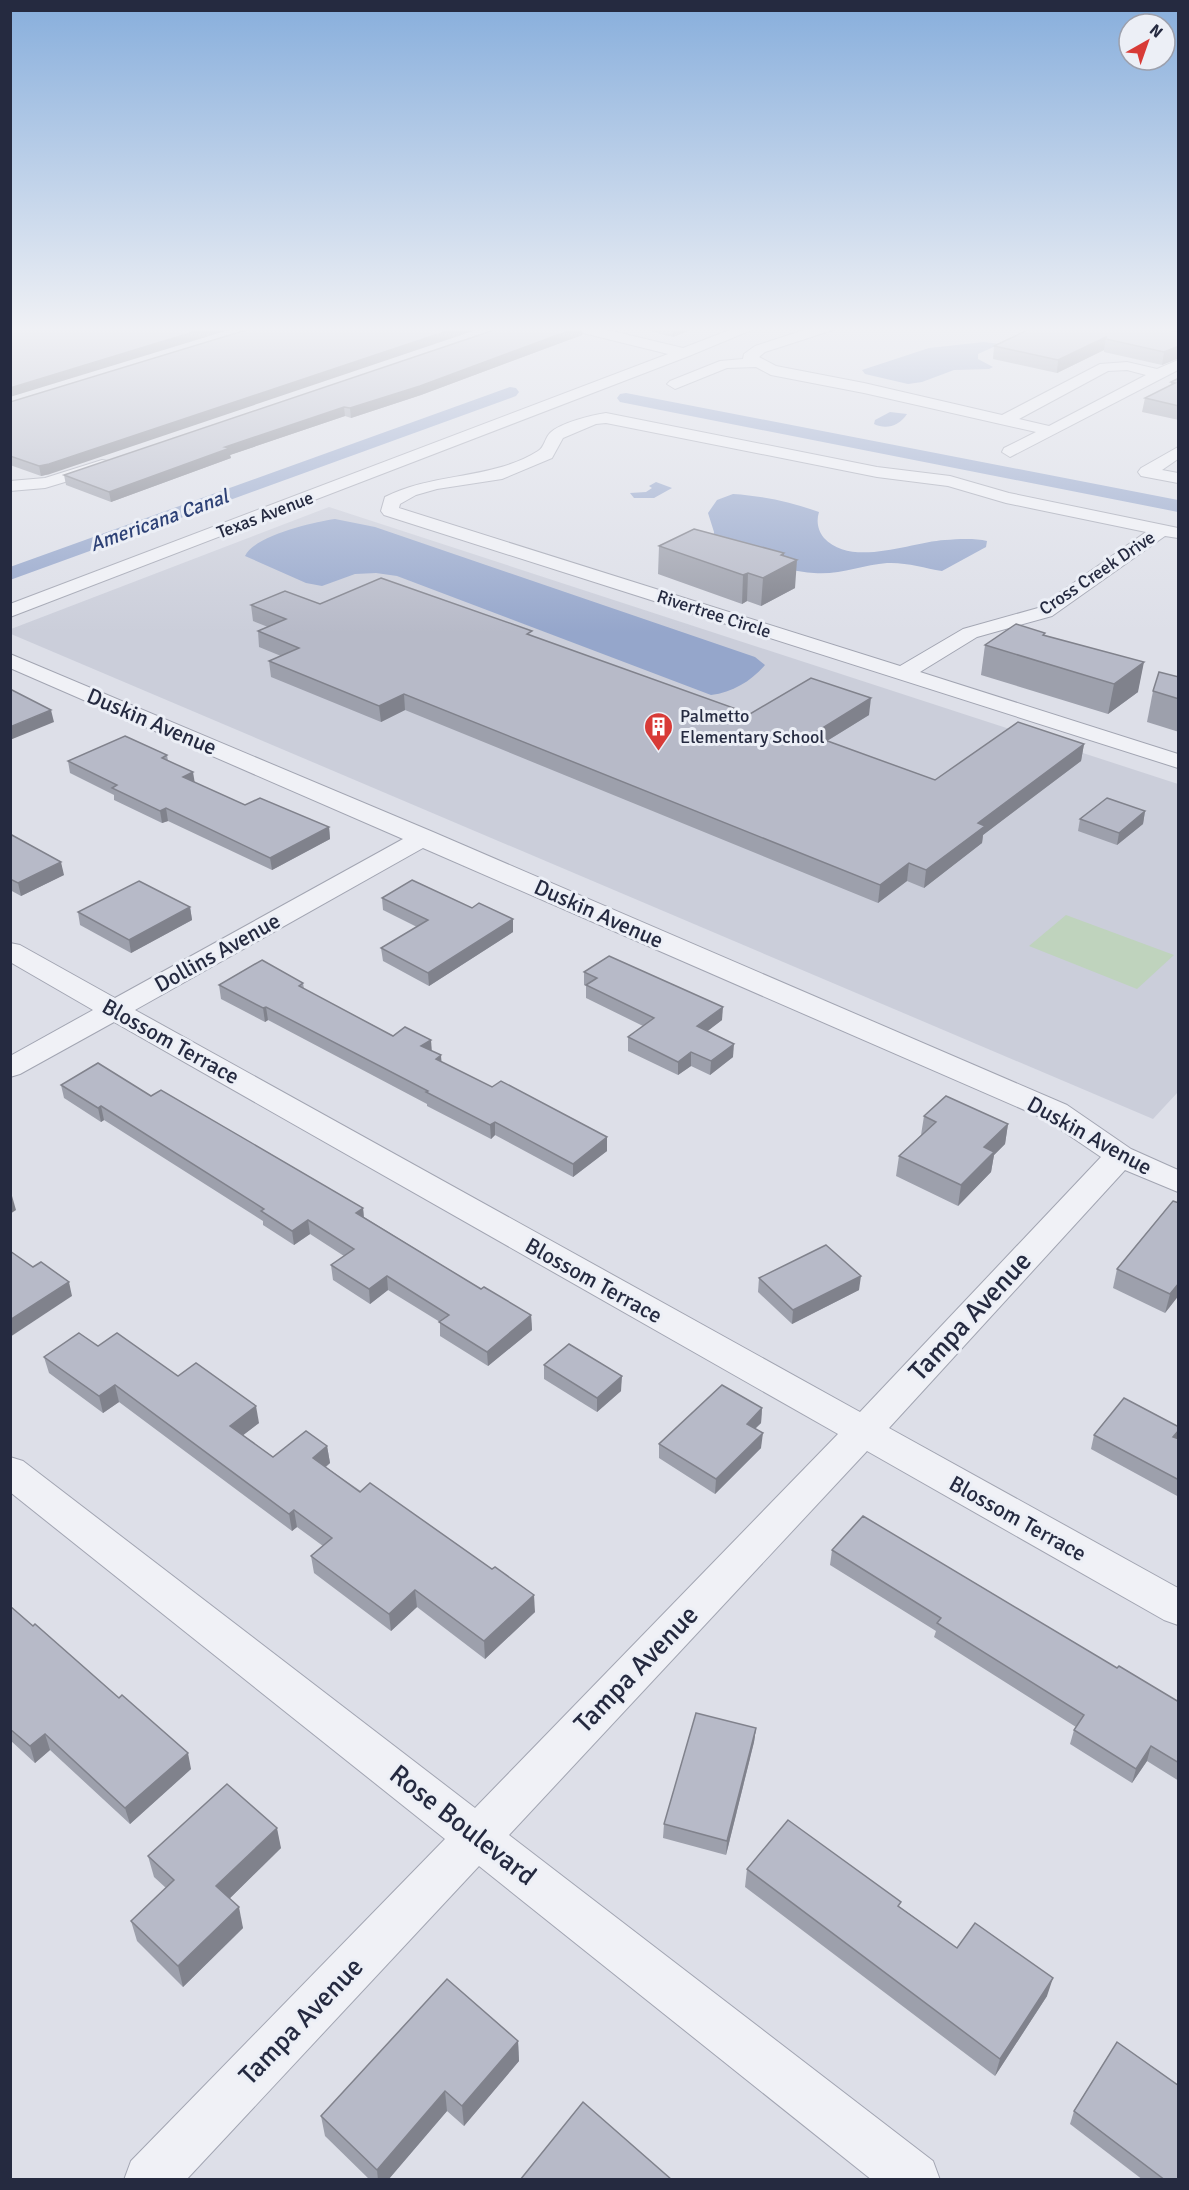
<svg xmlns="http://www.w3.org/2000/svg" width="1189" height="2190" viewBox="0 0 1189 2190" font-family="Signika,sans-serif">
<rect width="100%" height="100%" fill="#dddfe8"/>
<path fill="#cbceda" d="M 329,507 L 1178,784 L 1178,1092 L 1153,1119 L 11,634 L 11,629 Z"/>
<path fill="#bfd3bd" d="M 1066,915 L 1174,955 L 1137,989 L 1029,946 Z"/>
<g fill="#95a6cb">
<path d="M 984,342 L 1000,344 L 978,354 L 978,359 L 993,367 L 989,369 L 954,370 L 922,382 L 908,384 L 865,374 L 862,370 L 929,348 Z"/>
<path d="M 890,412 L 907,414 C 899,426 886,430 874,424 L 875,420 Z"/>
<path d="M 656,482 L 672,488 L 654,498 L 634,498 L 630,493 L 646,492 L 652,488 L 649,486 Z"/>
<path d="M 733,494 C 763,496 791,502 819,512 C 816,521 818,531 824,538 C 852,568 911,542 945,540 C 958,539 975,538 987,541 L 986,547 L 942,571 C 924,568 906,562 887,563 C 863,565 840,575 814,573 C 780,571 745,554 713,544 L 714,532 L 708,513 L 717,500 Z"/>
<path d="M 335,519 L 375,527 L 755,657 L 765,665 C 751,681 733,692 711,695 L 397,576 L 376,573 L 355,574 L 322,586 L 306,583 L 245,556 C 254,536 313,522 335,519 Z"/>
</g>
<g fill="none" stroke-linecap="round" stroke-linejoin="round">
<g fill="#95a6cb" fill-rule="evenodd">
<path d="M 510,387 L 516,388 L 519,392 L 516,396 L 10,580 L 10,567 Z"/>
<path d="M 626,393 L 1178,500 L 1178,512 L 620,402 L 617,398 L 620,394 Z"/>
</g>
<defs>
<g id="minor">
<path d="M 565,326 L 591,326 L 683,348 L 740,326 L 761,326 L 689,356 L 10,617 L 10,604 L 668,354 L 567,329 Z"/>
<path d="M 816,326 L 838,326 L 836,329 L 765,352 L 759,357 L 776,366 L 864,383 L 1002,415 L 1100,364 L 1127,362 L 1157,369 L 1178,360 L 1178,370 L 1010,457 L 1002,452 L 1004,448 L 1036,432 L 864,393 L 771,375 L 756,367 L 727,368 L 675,389 L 667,384 L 670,381 L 720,361 L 743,359 L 744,354 L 755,346 ZM 1127,370 L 1146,375 L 1049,426 L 1019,419 L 1108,371 Z"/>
<path d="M 606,413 L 877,467 L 950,476 L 1009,493 L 1178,528 L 1178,538 L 1165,536 L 1052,616 L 977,637 L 920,672 L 1178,754 L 1178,768 L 384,515 L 381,511 L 385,497 C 434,472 492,480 538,451 C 544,448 545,438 550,433 C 560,423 592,415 606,413 ZM 606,423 L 877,477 L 948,486 L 1006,503 L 1146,532 L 1038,608 L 963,629 L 900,666 L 399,508 L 400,504 L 416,495 L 437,489 L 502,479 L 552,458 L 563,438 L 596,424 Z"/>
<path d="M 1178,447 L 1178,459 L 1162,470 L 1178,473 L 1178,483 L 1141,476 L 1138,472 L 1141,468 Z"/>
<path d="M 102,460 L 108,461 L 111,465 L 108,469 L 45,488 L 10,491 L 10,481 L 45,478 Z"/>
<path d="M 10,654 L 433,832 L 1067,1105 L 1131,1149 L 1178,1170 L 1178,1192 L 1125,1170 L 889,1428 L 1178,1588 L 1178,1625 L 1164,1620 L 867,1451 L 509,1835 L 933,2161 L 940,2180 L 872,2180 L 479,1866 L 186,2180 L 124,2180 L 131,2161 L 445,1839 L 10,1492 L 10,1457 L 23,1461 L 475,1808 L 838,1434 L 114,1022 L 20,1074 L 10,1077 L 10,1056 L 93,1010 L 10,962 L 10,943 L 20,945 L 115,998 L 403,839 L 10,668 ZM 423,848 L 1045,1119 L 1101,1157 L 860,1412 L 135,1010 Z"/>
</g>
</defs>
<use href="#minor" stroke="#a2a5b2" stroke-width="2"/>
<use href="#minor" fill="#f0f1f6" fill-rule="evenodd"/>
</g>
<g fill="#9da0ac">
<path d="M 629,326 L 701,326 L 673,337 Z"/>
<path d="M 1036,326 L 1149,326 L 1148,327 L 1179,332 L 1179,358 L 1162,365 L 1104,352 L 1104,350 L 1057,373 L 993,359 L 994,346 Z"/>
<path d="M 582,335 L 421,395 L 351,418 L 345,416 L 230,455 L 231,458 L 111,502 L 66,485 L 64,475 Z"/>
<path d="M 1179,378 L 1179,420 L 1142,412 L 1145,398 L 1171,385 L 1171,382 Z"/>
<path d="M 10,402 L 50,474 L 41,476 L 10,465 Z"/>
<path d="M 659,546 L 784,553 L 784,556 L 795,588 L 761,606 L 747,601 L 742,604 L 658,574 Z"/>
<path d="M 320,604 L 532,636 L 750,714 L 869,715 L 827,741 L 935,780 L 1084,744 L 1081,761 L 983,835 L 982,843 L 924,888 L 907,881 L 878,903 L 405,710 L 381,722 L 271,677 L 269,661 L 281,656 L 259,647 L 258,631 L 268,627 L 253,621 L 251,605 Z"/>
<path d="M 1045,635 L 1138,692 L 1108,714 L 981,675 L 985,645 Z"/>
<path d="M 1179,677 L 1179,732 L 1147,722 L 1153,691 Z"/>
<path d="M 167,755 L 168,761 L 194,782 L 245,805 L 329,827 L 330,839 L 272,870 L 168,821 L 162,823 L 114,800 L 114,795 L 70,773 L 68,761 Z"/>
<path d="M 1145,811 L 1143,824 L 1117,845 L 1078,831 L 1080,819 Z"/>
<path d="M 10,834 L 64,875 L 21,896 L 10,890 Z"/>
<path d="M 382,898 L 472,908 L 513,919 L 513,932 L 429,986 L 383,961 L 381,948 L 417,927 L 383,910 Z"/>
<path d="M 190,907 L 192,920 L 131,953 L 80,925 L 78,912 Z"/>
<path d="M 584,972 L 722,1020 L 707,1031 L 733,1057 L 710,1075 L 691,1066 L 678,1075 L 628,1051 L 628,1037 L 643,1026 L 586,998 L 586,986 L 584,985 Z"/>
<path d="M 303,983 L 304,989 L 393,1036 L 431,1040 L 431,1051 L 442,1062 L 607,1151 L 573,1177 L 495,1135 L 491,1139 L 427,1106 L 427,1104 L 268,1020 L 265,1022 L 221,999 L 219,985 Z"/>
<path d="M 61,1085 L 151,1096 L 363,1208 L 364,1217 L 481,1289 L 531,1315 L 532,1330 L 488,1366 L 440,1336 L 440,1322 L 388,1290 L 370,1304 L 333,1280 L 331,1265 L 344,1256 L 310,1234 L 294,1245 L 263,1225 L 263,1221 L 104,1120 L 101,1122 L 64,1098 Z"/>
<path d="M 924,1116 L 1008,1124 L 1005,1144 L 994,1155 L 991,1172 L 958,1206 L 896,1176 L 899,1156 L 921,1135 Z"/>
<path d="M 1179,1203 L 1179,1295 L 1165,1313 L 1113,1288 L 1117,1269 Z"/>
<path d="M 759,1278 L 859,1290 L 792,1324 L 758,1292 Z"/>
<path d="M 98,1346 L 178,1376 L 259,1423 L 243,1435 L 273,1457 L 327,1446 L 330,1463 L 326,1467 L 535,1612 L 485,1659 L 417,1607 L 391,1631 L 314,1573 L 311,1556 L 323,1546 L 297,1527 L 292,1531 L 119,1402 L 103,1413 L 49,1373 L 44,1357 Z"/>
<path d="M 544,1365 L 621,1391 L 597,1412 L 544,1379 Z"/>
<path d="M 762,1408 L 761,1423 L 755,1429 L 761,1448 L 715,1494 L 659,1458 L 659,1444 Z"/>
<path d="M 1179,1427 L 1179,1435 L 1177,1439 L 1179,1439 L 1179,1497 L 1091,1449 L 1094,1435 Z"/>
<path d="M 832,1550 L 1117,1668 L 1179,1702 L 1179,1781 L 1147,1761 L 1132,1783 L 1070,1744 L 1074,1730 L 1076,1727 L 934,1637 L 936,1631 L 830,1565 Z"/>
<path d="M 10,1606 L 191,1769 L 130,1824 L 50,1750 L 35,1763 L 10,1740 Z"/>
<path d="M 756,1728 L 754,1742 L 726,1855 L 663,1838 L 664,1824 Z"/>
<path d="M 281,1848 L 229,1899 L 243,1928 L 183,1987 L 137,1941 L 131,1921 L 166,1888 L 154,1877 L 148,1856 Z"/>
<path d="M 747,1869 L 900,1907 L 957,1948 L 1047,1996 L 995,2076 L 745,1887 Z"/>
<path d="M 518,2041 L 519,2061 L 464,2126 L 447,2111 L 388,2180 L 370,2180 L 325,2136 L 321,2116 Z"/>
<path d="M 1074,2111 L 1179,2180 L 1143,2180 L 1070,2124 Z"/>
</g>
<g fill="#80828c">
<path d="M 213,326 L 242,326 L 10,397 L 10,388 Z"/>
<path d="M 462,326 L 488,326 L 50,474 L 41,476 L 39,466 Z"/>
<path d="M 582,326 L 582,335 L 421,395 L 351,418 L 350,408 Z"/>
<path d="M 678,326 L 701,326 L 673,337 L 673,328 Z"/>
<path d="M 1106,337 L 1104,350 L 1057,373 L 1058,360 Z"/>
<path d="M 1179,346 L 1179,358 L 1162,365 L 1164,352 Z"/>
<path d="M 344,407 L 345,416 L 230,455 L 231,458 L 111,502 L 109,492 L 225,447 Z"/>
<path d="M 784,553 L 783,567 L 797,560 L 795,588 L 761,606 L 763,578 L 781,555 Z"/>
<path d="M 748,573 L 747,601 L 742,604 L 743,575 Z"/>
<path d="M 1144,662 L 1138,692 L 1108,714 L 1114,684 Z"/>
<path d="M 404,694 L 405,710 L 381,722 L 379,706 Z"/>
<path d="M 871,698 L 869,715 L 809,752 L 811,735 Z"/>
<path d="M 51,710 L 54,722 L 10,740 L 10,727 Z"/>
<path d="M 1084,744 L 1081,761 L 983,835 L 982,843 L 924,888 L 926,870 L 978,823 Z"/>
<path d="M 193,772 L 195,784 L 183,777 Z"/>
<path d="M 166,808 L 168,821 L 162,823 L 160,811 Z"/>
<path d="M 1145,811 L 1143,824 L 1117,845 L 1119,833 Z"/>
<path d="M 329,827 L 330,839 L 272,870 L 270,858 Z"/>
<path d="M 61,862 L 64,875 L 21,896 L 18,883 Z"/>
<path d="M 909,863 L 907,881 L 878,903 L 880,885 Z"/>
<path d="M 190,907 L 192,920 L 131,953 L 129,940 Z"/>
<path d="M 513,919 L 513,932 L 429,986 L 428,973 Z"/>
<path d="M 266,1007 L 268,1020 L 265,1022 L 263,1008 Z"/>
<path d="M 723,1007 L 722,1020 L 696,1040 L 697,1026 Z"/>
<path d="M 431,1040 L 432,1053 L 421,1046 Z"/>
<path d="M 734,1044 L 733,1057 L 710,1075 L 711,1061 Z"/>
<path d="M 691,1052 L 691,1066 L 678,1075 L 678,1062 Z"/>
<path d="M 441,1055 L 442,1069 L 436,1059 Z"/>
<path d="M 101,1106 L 104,1120 L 101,1122 L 98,1108 Z"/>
<path d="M 495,1122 L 495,1135 L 491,1139 L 490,1125 Z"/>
<path d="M 1008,1124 L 1005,1144 L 994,1155 L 991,1172 L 958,1206 L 961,1185 L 984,1147 Z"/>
<path d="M 607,1137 L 607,1151 L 573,1177 L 573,1164 Z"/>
<path d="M 12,1196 L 16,1210 L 10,1214 L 10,1198 Z"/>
<path d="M 363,1208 L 364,1222 L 356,1213 Z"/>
<path d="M 308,1220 L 310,1234 L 294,1245 L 292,1231 Z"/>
<path d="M 387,1276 L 388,1290 L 370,1304 L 369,1289 Z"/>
<path d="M 861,1276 L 859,1290 L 792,1324 L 793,1310 Z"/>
<path d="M 69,1282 L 72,1296 L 10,1337 L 10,1320 Z"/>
<path d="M 1179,1283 L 1179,1295 L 1165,1313 L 1170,1294 Z"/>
<path d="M 531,1315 L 532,1330 L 488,1366 L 487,1352 Z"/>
<path d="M 622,1376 L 621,1391 L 597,1412 L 597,1398 Z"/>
<path d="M 115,1385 L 119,1402 L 103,1413 L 99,1396 Z"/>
<path d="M 256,1406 L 259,1423 L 233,1443 L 230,1426 Z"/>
<path d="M 762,1408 L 761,1423 L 745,1438 L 747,1424 Z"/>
<path d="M 1179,1430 L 1179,1435 L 1176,1442 L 1173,1437 Z"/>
<path d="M 763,1433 L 761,1448 L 715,1494 L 716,1479 Z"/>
<path d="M 327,1446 L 330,1463 L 315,1475 L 313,1458 Z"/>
<path d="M 294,1510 L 297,1527 L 292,1531 L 289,1514 Z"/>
<path d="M 415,1590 L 417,1607 L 391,1631 L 389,1614 Z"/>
<path d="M 534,1595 L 535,1612 L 485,1659 L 484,1641 Z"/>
<path d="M 756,1728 L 754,1742 L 726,1855 L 727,1841 Z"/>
<path d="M 45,1734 L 50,1750 L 35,1763 L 30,1746 Z"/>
<path d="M 1151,1746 L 1147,1761 L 1132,1783 L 1136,1769 Z"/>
<path d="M 188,1753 L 191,1769 L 130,1824 L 125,1808 Z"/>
<path d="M 277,1828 L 281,1848 L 221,1907 L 216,1886 Z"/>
<path d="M 239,1907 L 243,1928 L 183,1987 L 178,1966 Z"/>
<path d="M 1053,1978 L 1047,1996 L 995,2076 L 1000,2059 Z"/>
<path d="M 518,2041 L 519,2061 L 464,2126 L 462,2106 Z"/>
<path d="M 445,2091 L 447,2111 L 388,2180 L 378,2180 L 377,2170 Z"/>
</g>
<g fill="#b7bac8" stroke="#80828c" stroke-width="1.5">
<path d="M 21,326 L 213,326 L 10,388 L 10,329 Z"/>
<path d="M 259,326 L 462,326 L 49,464 L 39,466 L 10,456 L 10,402 Z"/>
<path d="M 506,326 L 582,326 L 420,386 L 350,408 L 344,407 L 225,447 L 230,448 L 109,492 L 64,475 Z"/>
<path d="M 665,326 L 678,326 L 673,328 Z"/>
<path d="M 1036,326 L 1145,326 L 1179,332 L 1179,346 L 1164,352 L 1106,339 L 1106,337 L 1058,360 L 994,346 Z"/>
<path d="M 1179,378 L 1179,406 L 1145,398 L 1175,383 L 1171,382 Z"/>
<path d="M 694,529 L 784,553 L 781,555 L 797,560 L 763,578 L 748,573 L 743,575 L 659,546 Z"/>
<path d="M 381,578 L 532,631 L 527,634 L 750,714 L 811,678 L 871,698 L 811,735 L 935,780 L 1018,722 L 1084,744 L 978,823 L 985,826 L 926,870 L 909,863 L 880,885 L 404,694 L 379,706 L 269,661 L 299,648 L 258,631 L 286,619 L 251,605 L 285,591 L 320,604 Z"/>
<path d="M 1016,624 L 1045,633 L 1043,635 L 1144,662 L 1114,684 L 985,645 Z"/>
<path d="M 1159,672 L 1179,677 L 1179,699 L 1153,691 Z"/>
<path d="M 10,689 L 51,710 L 10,727 Z"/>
<path d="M 125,736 L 167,755 L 162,758 L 193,772 L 183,777 L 245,805 L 260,798 L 329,827 L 270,858 L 166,808 L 160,811 L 112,788 L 117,785 L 68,761 Z"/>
<path d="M 1107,798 L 1145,811 L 1119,833 L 1080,819 Z"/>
<path d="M 10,834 L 61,862 L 18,883 L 10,879 Z"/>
<path d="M 412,880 L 472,908 L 479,903 L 513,919 L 428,973 L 381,948 L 428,920 L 382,898 Z"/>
<path d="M 139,881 L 190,907 L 129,940 L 78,912 Z"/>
<path d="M 609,956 L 723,1007 L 697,1026 L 734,1044 L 711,1061 L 691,1052 L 678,1062 L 628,1037 L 654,1018 L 586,985 L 597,978 L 584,972 Z"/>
<path d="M 262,960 L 303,983 L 299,986 L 393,1036 L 405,1027 L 431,1040 L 421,1046 L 441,1055 L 436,1059 L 492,1087 L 501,1081 L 607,1137 L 573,1164 L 495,1122 L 490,1125 L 426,1092 L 428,1091 L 266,1007 L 263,1008 L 219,985 Z"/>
<path d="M 98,1063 L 151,1096 L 161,1090 L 363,1208 L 356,1213 L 481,1289 L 484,1287 L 531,1315 L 487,1352 L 439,1322 L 449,1315 L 387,1276 L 369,1289 L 331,1265 L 354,1249 L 308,1220 L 292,1231 L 261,1211 L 264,1209 L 101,1106 L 98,1108 L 61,1085 Z"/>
<path d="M 946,1096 L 1008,1124 L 984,1147 L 994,1152 L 961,1185 L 899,1156 L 936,1122 L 924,1116 Z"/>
<path d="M 1173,1201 L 1179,1203 L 1179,1283 L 1170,1294 L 1117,1269 Z"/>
<path d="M 826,1245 L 861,1276 L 793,1310 L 759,1278 Z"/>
<path d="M 10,1251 L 33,1267 L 41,1262 L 69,1282 L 10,1320 Z"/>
<path d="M 79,1333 L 98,1346 L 117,1333 L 178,1376 L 196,1363 L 256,1406 L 230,1426 L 273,1457 L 306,1431 L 327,1446 L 313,1458 L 360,1492 L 370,1483 L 492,1569 L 495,1567 L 534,1595 L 484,1641 L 415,1590 L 389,1614 L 311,1556 L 332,1538 L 294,1510 L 289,1514 L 115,1385 L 99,1396 L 44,1357 Z"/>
<path d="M 569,1344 L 622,1376 L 597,1398 L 544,1365 Z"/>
<path d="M 722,1385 L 762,1408 L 747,1424 L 763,1433 L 716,1479 L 659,1444 Z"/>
<path d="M 1124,1398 L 1179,1427 L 1179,1430 L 1173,1437 L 1179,1439 L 1179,1480 L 1094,1435 Z"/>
<path d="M 863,1516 L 1117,1668 L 1119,1666 L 1179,1702 L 1179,1763 L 1151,1746 L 1136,1769 L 1074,1730 L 1084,1715 L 937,1623 L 941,1618 L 832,1550 Z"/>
<path d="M 10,1606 L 33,1626 L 35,1624 L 119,1698 L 122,1695 L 188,1753 L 125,1808 L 45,1734 L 30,1746 L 10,1729 Z"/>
<path d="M 696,1713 L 756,1728 L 727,1841 L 664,1824 Z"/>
<path d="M 227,1784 L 277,1828 L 216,1886 L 239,1907 L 178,1966 L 131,1921 L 174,1880 L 148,1856 Z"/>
<path d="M 788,1820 L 901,1902 L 898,1906 L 957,1948 L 975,1923 L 1053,1978 L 1000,2059 L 747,1869 Z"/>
<path d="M 447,1979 L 518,2041 L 462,2106 L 445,2091 L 377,2170 L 321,2116 Z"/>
<path d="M 1117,2042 L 1179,2086 L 1179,2180 L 1165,2180 L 1074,2111 Z"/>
<path d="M 583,2102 L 672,2180 L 520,2180 Z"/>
</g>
<linearGradient id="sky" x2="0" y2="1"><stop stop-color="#87aedc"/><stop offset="0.52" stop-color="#f0f1f5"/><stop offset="1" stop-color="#f0f1f5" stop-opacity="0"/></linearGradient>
<rect width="1189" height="633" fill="url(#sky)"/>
<defs>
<symbol id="building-pin" viewBox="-11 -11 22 30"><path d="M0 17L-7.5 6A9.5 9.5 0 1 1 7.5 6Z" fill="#d83b37" stroke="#eceff6"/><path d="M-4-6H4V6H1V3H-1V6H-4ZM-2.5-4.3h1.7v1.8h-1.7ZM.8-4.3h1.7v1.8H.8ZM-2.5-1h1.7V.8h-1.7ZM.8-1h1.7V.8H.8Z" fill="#fff"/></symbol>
</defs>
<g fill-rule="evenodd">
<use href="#building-pin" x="642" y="710" width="33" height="45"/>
</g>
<g text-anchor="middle" stroke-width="6" stroke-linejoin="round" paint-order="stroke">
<g font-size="18" fill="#252a40" stroke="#eceff6">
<text transform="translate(265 515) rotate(-21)" y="6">Texas Avenue</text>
<text transform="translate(1097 573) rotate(-34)" y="6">Cross Creek Drive</text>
<text transform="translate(714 614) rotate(18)" y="6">Rivertree Circle</text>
</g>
<g font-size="18" fill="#252a40" stroke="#eceff6" text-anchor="start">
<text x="680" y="722">Palmetto<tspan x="680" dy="21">Elementary School</tspan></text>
</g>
<g font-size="20" font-style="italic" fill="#2d4176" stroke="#eceff6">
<text transform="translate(159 520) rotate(-20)" y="7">Americana Canal</text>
</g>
<g font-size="22" fill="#252a40" stroke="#eceff6">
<text transform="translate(152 721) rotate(23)" y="8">Duskin Avenue</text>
<text transform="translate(599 913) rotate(24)" y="8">Duskin Avenue</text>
<text transform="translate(217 952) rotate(-29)" y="8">Dollins Avenue</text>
<text transform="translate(171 1041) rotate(29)" y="8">Blossom Terrace</text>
<text transform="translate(1090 1135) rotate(29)" y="8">Duskin Avenue</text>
<text transform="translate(594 1280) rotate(29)" y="8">Blossom Terrace</text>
<text transform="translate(1018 1518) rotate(29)" y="8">Blossom Terrace</text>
</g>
<g font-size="27" fill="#252a40" stroke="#eceff6">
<text transform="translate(970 1316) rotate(-47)" y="9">Tampa Avenue</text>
<text transform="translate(636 1669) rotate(-46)" y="9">Tampa Avenue</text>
<text transform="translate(463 1825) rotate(38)" y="9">Rose Boulevard</text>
<text transform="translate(301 2021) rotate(-46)" y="9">Tampa Avenue</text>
</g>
</g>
<rect width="1189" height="2190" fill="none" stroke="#252a40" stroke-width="24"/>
<g transform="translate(1147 42) rotate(40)"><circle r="28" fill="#eceff6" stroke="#9ca0ad" stroke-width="1.5"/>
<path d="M0-4.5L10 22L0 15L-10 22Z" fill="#d83b37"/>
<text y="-9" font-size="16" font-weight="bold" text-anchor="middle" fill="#252a40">N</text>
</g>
</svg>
